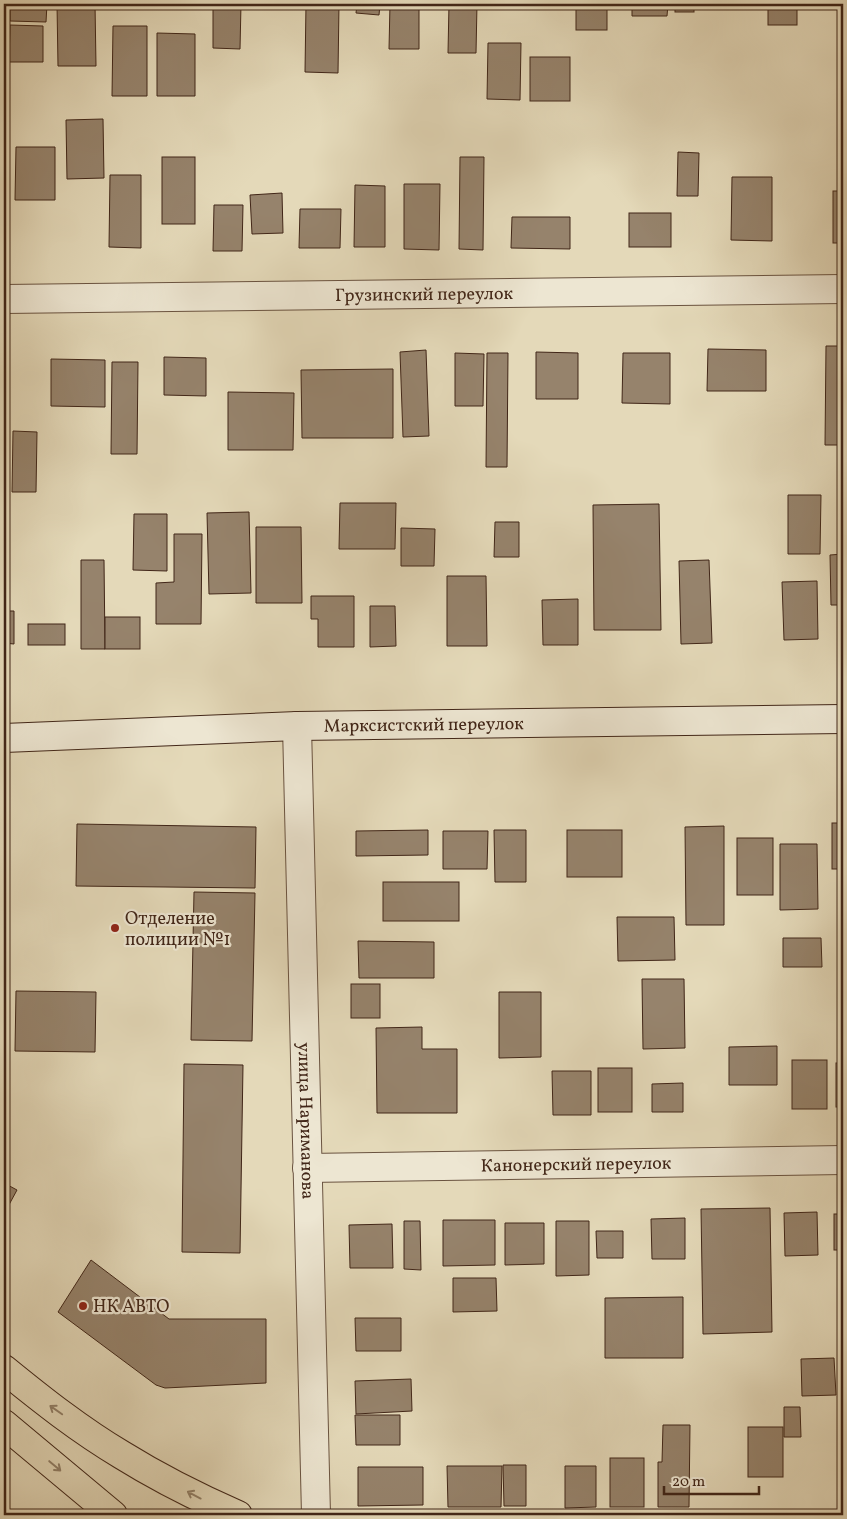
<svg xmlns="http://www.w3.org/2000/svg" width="847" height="1519" viewBox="0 0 847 1519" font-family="Vollkorn,serif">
<rect width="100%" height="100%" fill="#e4d9b9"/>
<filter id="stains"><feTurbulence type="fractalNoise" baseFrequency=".004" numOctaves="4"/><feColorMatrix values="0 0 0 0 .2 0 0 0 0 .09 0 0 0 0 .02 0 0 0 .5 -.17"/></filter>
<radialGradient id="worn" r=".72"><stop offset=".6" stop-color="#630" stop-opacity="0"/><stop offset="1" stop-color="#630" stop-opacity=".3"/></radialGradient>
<g fill="#96836c" stroke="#412618">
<path d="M 10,4 L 47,4 L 46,22 L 10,21 Z"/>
<path d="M 57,4 L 95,4 L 96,66 L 58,66 Z"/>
<path d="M 213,4 L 241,4 L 240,49 L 213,48 Z"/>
<path d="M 306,4 L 339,4 L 338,73 L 305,72 Z"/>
<path d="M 357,4 L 380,4 L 379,15 L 356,13 Z"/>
<path d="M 390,4 L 419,4 L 419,49 L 389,49 Z"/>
<path d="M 449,4 L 477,4 L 476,53 L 448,53 Z"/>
<rect x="522" y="4" width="33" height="5"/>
<rect x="576" y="4" width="31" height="26"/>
<path d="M 632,4 L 668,4 L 667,16 L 632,16 Z"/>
<rect x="675" y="4" width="19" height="8"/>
<rect x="768" y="4" width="29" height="21"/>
<rect x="813" y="4" width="30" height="4"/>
<path d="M 10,25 L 43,26 L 43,62 L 9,62 Z"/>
<path d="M 113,26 L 147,26 L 147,96 L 112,96 Z"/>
<path d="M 157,33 L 195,34 L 195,96 L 157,96 Z"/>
<path d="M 488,43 L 521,43 L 520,100 L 487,99 Z"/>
<rect x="530" y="57" width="40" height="44"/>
<path d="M 103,119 L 104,178 L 67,179 L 66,120 Z"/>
<path d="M 16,147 L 55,147 L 55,200 L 15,200 Z"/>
<path d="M 678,152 L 699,153 L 698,196 L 677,196 Z"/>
<rect x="162" y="157" width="33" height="67"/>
<path d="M 460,157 L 484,157 L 483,250 L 459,249 Z"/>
<path d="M 110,175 L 141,175 L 141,248 L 109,247 Z"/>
<path d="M 732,177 L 772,177 L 772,241 L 731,240 Z"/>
<path d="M 404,184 L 440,184 L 439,250 L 404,249 Z"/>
<path d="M 355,185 L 385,186 L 385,247 L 354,247 Z"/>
<rect x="833" y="191" width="10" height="52"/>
<path d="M 282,193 L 283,233 L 252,234 L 250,195 Z"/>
<rect x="4" y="200" width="2" height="50"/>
<path d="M 214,205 L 243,205 L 242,251 L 213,251 Z"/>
<path d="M 300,209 L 341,209 L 340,248 L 299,248 Z"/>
<rect x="629" y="213" width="42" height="34"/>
<path d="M 512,217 L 570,217 L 570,249 L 511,248 Z"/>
<path d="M 826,346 L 843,346 L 843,445 L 825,445 Z"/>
<path d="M 708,349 L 766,350 L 766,391 L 707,391 Z"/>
<path d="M 426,350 L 429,436 L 403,437 L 400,352 Z"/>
<path d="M 536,352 L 578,353 L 578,399 L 536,399 Z"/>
<path d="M 455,353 L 484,354 L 483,406 L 455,406 Z"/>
<path d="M 487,353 L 508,353 L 507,467 L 486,467 Z"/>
<path d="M 623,353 L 670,353 L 670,404 L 622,403 Z"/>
<path d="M 164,357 L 206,358 L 206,396 L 164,395 Z"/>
<path d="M 51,359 L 105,360 L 105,407 L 51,406 Z"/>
<path d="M 112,362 L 138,362 L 137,454 L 111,454 Z"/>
<path d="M 393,369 L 393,438 L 302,438 L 301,370 Z"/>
<path d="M 228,392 L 294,393 L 293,450 L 228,450 Z"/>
<path d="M 13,431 L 37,432 L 36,492 L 12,492 Z"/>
<path d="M 788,495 L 821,495 L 820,554 L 788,554 Z"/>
<path d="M 340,503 L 396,503 L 395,549 L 339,549 Z"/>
<path d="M 659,504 L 661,630 L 594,630 L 593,505 Z"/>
<path d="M 249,512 L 251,593 L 209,594 L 207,513 Z"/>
<path d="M 134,514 L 167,514 L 167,571 L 133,570 Z"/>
<path d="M 495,522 L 519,522 L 519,557 L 494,557 Z"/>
<path d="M 256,527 L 301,527 L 302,603 L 256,603 Z"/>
<path d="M 401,528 L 435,529 L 434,566 L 401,566 Z"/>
<path d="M 174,534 L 202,534 L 201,624 L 156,624 L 156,583 L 174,582 Z"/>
<path d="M 843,554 L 843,605 L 831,605 L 830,555 Z"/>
<path d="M 81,560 L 104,560 L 105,649 L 81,649 Z"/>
<path d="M 709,560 L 712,643 L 681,644 L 679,561 Z"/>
<path d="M 447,576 L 486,576 L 487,646 L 447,646 Z"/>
<path d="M 817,581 L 818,639 L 784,640 L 782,582 Z"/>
<path d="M 311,596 L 354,596 L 354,647 L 318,647 L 318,619 L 311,619 Z"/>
<path d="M 578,599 L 578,645 L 543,645 L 542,600 Z"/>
<path d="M 370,606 L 395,606 L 396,646 L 370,647 Z"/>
<path d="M 4,611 L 14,611 L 14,644 L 4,643 Z"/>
<rect x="105" y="617" width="35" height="32"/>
<rect x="28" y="624" width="37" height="21"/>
<rect x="832" y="823" width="11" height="46"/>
<path d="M 77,824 L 256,827 L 255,888 L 76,886 Z"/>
<path d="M 724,826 L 724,925 L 686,925 L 685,827 Z"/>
<path d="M 428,830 L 428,855 L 356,856 L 356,831 Z"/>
<path d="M 494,830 L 526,830 L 526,882 L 495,882 Z"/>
<rect x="567" y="830" width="55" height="47"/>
<path d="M 443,831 L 488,831 L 487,869 L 443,869 Z"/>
<rect x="737" y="838" width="36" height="57"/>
<path d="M 780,844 L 817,844 L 818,909 L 780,910 Z"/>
<rect x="383" y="882" width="76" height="39"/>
<path d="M 194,892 L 255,893 L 252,1041 L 191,1040 Z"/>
<path d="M 617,917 L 674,917 L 675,960 L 618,961 Z"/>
<path d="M 783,938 L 821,938 L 822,967 L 783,967 Z"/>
<path d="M 358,941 L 434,942 L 434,978 L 359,978 Z"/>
<path d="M 642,979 L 684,979 L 685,1048 L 643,1049 Z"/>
<rect x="351" y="984" width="29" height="34"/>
<path d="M 16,991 L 96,992 L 95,1052 L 15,1051 Z"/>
<path d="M 499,992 L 541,992 L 541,1057 L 499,1058 Z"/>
<path d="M 422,1027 L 422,1049 L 457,1049 L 457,1113 L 377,1113 L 376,1028 Z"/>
<path d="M 777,1046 L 777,1085 L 729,1085 L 729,1047 Z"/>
<rect x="792" y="1060" width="35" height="49"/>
<rect x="836" y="1063" width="7" height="44"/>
<path d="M 184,1064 L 243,1065 L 240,1253 L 182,1252 Z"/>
<rect x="598" y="1068" width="34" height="44"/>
<path d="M 552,1071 L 591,1071 L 591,1115 L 553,1115 Z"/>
<path d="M 683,1083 L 683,1112 L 652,1112 L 652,1084 Z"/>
<path d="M 4,1183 L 17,1190 L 4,1214 Z"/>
<path d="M 770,1208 L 772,1332 L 703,1334 L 701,1209 Z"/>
<path d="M 817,1212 L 818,1255 L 785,1256 L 784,1213 Z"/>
<rect x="834" y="1214" width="9" height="36"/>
<path d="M 685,1218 L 685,1259 L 652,1259 L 651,1219 Z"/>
<path d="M 443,1220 L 495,1220 L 495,1265 L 443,1266 Z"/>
<path d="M 404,1221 L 420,1221 L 421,1270 L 404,1269 Z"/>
<path d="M 556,1221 L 589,1221 L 589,1275 L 556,1276 Z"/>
<path d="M 505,1223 L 544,1223 L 544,1264 L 505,1265 Z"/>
<path d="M 392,1224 L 393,1268 L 350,1268 L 349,1225 Z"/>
<path d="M 596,1231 L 623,1231 L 623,1258 L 597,1258 Z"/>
<path d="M 91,1260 L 169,1319 L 266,1319 L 266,1383 L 165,1388 L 156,1385 L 58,1312 Z"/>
<path d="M 453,1278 L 496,1278 L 497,1311 L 453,1312 Z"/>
<path d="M 683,1297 L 683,1358 L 605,1358 L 605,1298 Z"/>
<path d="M 355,1318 L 401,1318 L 401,1351 L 356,1351 Z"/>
<path d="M 834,1358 L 836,1395 L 802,1396 L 801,1359 Z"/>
<path d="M 411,1379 L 412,1411 L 356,1414 L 355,1381 Z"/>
<path d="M 784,1407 L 800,1407 L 801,1437 L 784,1437 Z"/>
<path d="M 355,1415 L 400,1415 L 400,1445 L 356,1445 Z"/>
<path d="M 663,1425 L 690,1425 L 689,1507 L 658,1507 L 658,1462 L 662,1462 Z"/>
<rect x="748" y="1427" width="35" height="50"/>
<rect x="610" y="1458" width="34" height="49"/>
<path d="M 503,1465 L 526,1465 L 526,1506 L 504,1506 Z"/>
<path d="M 447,1466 L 502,1466 L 501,1507 L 448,1507 Z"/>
<path d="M 565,1466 L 596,1466 L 596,1507 L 565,1508 Z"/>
<path d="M 358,1467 L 423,1467 L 423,1505 L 358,1506 Z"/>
</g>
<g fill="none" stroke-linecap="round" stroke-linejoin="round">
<defs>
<g id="street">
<path id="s1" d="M 4,299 L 843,289"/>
<path id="s2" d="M 297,726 L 316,1515"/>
<path id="s3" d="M 307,1168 L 843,1160"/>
</g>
<g id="secondary">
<path id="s4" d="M 4,738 L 297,726 L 843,719"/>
</g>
<g id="primary">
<path d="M 4,1369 C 42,1400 80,1430 122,1455 C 159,1478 199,1498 238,1515"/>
<path d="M 4,1424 L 113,1515"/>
</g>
</defs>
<use href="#street" stroke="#6a5340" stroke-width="30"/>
<use href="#secondary" stroke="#412618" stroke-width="30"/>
<use href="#primary" stroke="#412618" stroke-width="30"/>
<use href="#street" stroke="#ede6d2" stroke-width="28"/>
<use href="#secondary" stroke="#ede6d2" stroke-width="28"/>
<use href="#primary" stroke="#e4d9b9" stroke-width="28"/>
</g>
<defs><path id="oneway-shaft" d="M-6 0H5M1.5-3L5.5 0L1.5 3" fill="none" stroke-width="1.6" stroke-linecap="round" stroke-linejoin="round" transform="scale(1.25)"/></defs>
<g stroke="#928068">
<use href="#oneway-shaft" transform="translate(56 1410) rotate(-145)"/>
<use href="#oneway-shaft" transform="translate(55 1466) rotate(40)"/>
<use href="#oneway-shaft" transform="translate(194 1495) rotate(-152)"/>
</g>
<g fill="#8f2418" stroke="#ede6d2" stroke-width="2">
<circle cx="115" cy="928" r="5"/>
<circle cx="83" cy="1306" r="5"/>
</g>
<g text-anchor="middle" stroke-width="4.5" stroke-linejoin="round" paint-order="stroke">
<g font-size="18" fill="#412618" stroke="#ede6d2">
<text dy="6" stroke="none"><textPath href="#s1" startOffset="420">Грузинский переулок</textPath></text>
<text dy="6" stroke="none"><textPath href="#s4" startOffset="420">Марксистский переулок</textPath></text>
<text dy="6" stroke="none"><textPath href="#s2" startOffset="395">улица Нариманова</textPath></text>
<text dy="6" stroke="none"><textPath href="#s3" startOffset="269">Канонерский переулок</textPath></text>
</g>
<g font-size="18" fill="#412618" stroke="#ede6d2" text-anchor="start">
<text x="125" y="924">Отделение<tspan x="125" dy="21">полиции №1</tspan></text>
<text x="93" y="1312">НК АВТО</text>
</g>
</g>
<rect width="847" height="1519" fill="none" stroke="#e4d9b9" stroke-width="20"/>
<rect x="5" y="5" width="837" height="1509" fill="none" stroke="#412618" stroke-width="2.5"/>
<rect x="10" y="10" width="827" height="1499" fill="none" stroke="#412618"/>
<path d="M664 1486v8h95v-8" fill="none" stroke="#412618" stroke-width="2.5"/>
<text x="672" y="1486" font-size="15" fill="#412618" stroke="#ede6d2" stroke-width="4" paint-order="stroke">20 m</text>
<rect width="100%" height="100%" filter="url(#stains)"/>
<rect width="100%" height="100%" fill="url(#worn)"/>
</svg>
